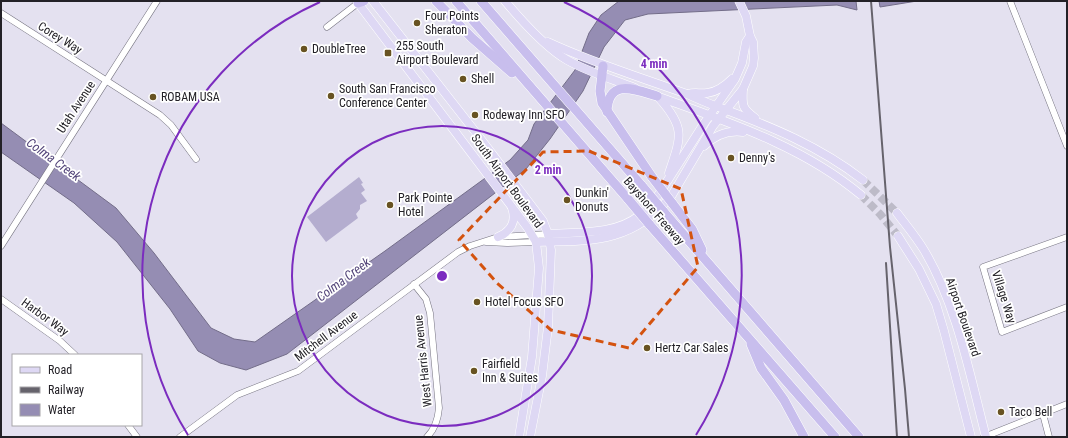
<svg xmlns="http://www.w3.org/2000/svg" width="1068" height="438" viewBox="0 0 1068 438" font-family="'Roboto Condensed',sans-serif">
<rect width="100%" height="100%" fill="#e4e1f0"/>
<path fill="#b4adcf" d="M 359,177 L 363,183 L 361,184 L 365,190 L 361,193 L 367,201 L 360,205 L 360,209 L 356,214 L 358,218 L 326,242 L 307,217 Z"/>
<g fill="#958db3" stroke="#736d89">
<path d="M 619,1 L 856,1 L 857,10 L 837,5 L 648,14 L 625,20 L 604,47 L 583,91 L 550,139 L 526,169 L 287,354 L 246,370 L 220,363 L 198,351 L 170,309 L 117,242 L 74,203 L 1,152 L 1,123 L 116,208 L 154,253 L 211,328 L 234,339 L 255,342 L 385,251 L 510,160 L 528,140 L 534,124 L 575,70 L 589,33 L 601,15 Z"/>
<path d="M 879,1 L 917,1 L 880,7 Z"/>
</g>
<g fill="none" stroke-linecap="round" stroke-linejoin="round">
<g stroke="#bdbbc8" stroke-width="8" stroke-dasharray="8 4" stroke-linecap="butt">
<path d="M 863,180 L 897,213"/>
<path d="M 861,195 L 880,214 L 898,236"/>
</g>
<defs>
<g id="minor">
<path d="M 1010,1 L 1067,146"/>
<path d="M 1,13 L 160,115 L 171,125 L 196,159"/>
<path d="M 327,27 L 358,3 L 357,1"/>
<path d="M 1067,237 L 983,267 L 1002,332 L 1067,307"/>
<path d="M 486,242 L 507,243 L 536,242"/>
<path d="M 1,246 L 157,1"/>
<path d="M 414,284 L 426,299 L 430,313 L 439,408 C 438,420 435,429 427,437"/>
<path d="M 1,299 L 60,341 L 75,355"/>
<path d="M 1043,414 L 1049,437"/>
<path d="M 128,425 L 137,437"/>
<path d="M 180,437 L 237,395 L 298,371 L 458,252 L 470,246 L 498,237 L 548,234"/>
<path d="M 984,437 L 1067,404"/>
</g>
<g id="major">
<path d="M 373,1 L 477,134 L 543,221 L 548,234 L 551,250 L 548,327 L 542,376 L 530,437"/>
<path d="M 505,1 C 521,20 545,47 567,60 C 588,72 612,79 635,88"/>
<path d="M 358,3 L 527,227 L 536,242 L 539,268 L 532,357 L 519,437"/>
<path d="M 548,42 C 593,63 640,77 687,94 C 698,99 709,104 721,108 C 772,127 819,146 863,180"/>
<path d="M 743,89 C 742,106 742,108 755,118"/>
<path d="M 651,94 C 724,121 800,144 861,195"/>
<path d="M 688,94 C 695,92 700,94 707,93 C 717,92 725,86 732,79"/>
<path d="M 659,98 C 686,128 681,137 669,173"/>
<path d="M 704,146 C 715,135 727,130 743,132"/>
<path d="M 897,213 C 906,225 916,237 924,250 C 957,305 970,376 986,437"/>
<path d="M 548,234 C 578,232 616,235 640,215 C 647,210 652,203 657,197 L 705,122 L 735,79 L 742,63 L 746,42 L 750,36"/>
<path d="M 898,236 L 919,269 L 936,304 L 944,331 L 971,437"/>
<path d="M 498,237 C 510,232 517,222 512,208"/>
<path d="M 536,242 C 593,241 633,243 672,195 L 713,126 L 743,89 L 753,66 L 754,58 L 753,42 L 750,36 L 746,16 L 739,1"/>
</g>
<g id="highway">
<path d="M 436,1 L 472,38 L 512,73"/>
<path d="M 456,1 L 628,199"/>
<path d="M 481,1 L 642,186"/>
<path d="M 358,3 L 364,1"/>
<path d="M 603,66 L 600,91 L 602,103 L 652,177"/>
<path d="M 607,112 C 608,77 636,90 657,96"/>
<path d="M 672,203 L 692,229 L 702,250"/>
<path d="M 663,211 L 859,437"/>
<path d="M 649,224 L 835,437"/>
<path d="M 751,344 L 761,368 L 784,400 L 804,437"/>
</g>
</defs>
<use href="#minor" stroke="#767481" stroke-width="7"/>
<use href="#major" stroke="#fff" stroke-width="9"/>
<use href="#highway" stroke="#fff" stroke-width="10"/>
<use href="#minor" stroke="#fff" stroke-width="6"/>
<use href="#major" stroke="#ded8f4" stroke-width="8"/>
<use href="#highway" stroke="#c8beed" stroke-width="9"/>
<g stroke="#66636c" stroke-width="2">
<path d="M 871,1 L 890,247 L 905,389 L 909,437"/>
<path d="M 886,263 L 897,437"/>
</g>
<defs>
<g id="highway-bridge">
<path d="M 652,177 L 672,203"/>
<path d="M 642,186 L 663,211"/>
<path d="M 628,199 L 649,224"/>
</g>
</defs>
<use href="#highway-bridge" stroke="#fff" stroke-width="10" stroke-linecap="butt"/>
<use href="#highway-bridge" stroke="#c8beed" stroke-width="9"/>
</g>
<path fill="none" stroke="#d4530f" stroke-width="3" stroke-dasharray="8 5" stroke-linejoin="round" d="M 589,151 L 681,189 L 698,267 L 629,348 L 551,330 L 497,283 L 459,240 L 543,152 Z"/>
<g fill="none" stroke="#7b2cbf" stroke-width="2">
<circle cx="442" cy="276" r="150"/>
<path d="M188 435A300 300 0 0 1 320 2M564 2A300 300 0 0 1 696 435"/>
</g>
<g fill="#685322" stroke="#fff" stroke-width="1.5">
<circle cx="417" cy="23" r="4"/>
<circle cx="304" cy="49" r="4"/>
<rect x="384" y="49" width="8" height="8" rx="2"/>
<circle cx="463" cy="79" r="4"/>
<circle cx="331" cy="96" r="4"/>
<circle cx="153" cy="97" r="4"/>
<circle cx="475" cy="115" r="4"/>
<circle cx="731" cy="158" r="4"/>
<circle cx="567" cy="200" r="4"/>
<circle cx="390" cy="205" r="4"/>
<circle cx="477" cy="302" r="4"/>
<circle cx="647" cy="348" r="4"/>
<circle cx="474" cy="371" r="4"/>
<circle cx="1001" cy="412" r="4"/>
</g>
<g text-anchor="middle" stroke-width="3.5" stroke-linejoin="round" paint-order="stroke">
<g font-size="12" fill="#232127" stroke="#fff" text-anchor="start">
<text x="425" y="20">Four Points<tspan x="425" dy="14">Sheraton</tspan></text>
<text x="396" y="50">255 South<tspan x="396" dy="14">Airport Boulevard</tspan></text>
<text x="312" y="53">DoubleTree</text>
<text x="471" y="83">Shell</text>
<text x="339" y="93">South San Francisco<tspan x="339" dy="14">Conference Center</tspan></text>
<text x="161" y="101">ROBAM USA</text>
<text x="483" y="119">Rodeway Inn SFO</text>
<text x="739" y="162">Denny's</text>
<text x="575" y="197">Dunkin'<tspan x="575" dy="14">Donuts</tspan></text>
<text x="398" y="202">Park Pointe<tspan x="398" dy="14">Hotel</tspan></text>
<text x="485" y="306">Hotel Focus SFO</text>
<text x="655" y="352">Hertz Car Sales</text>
<text x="482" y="368">Fairfield<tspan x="482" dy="14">Inn &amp; Suites</tspan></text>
<text x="1009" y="416">Taco Bell</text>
</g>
<g font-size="12" fill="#232127" stroke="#fff">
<text transform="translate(60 38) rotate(32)" y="4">Corey Way</text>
<text transform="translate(76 107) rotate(-57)" y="4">Utah Avenue</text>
<text transform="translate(507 181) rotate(54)" y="4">South Airport Boulevard</text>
<text transform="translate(654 211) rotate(49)" y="4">Bayshore Freeway</text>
<text transform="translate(1004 297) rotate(72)" y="4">Village Way</text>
<text transform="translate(45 317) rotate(36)" y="4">Harbor Way</text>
<text transform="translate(963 317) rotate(71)" y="4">Airport Boulevard</text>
<text transform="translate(326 336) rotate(-37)" y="4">Mitchell Avenue</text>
<text transform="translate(423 361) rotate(-96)" y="4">West Harris Avenue</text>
</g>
<g font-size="13" font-style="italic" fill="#524479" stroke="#fff">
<text transform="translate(54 159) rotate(36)" y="5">Colma Creek</text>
<text transform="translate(343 279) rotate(-37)" y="5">Colma Creek</text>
</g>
</g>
<circle cx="442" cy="276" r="6" fill="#7b2cbf" stroke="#fff" stroke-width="2"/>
<g font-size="12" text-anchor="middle" font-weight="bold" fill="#7b2cbf" stroke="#fff" stroke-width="3.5" stroke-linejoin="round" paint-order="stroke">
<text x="654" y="68">4 min</text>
<text x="548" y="174">2 min</text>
</g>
<rect width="1068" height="438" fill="none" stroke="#232127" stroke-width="4"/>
<rect x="12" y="354" width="130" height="72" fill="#ffffff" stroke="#a7a6a9"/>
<rect x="20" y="367" width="20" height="6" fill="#ded8f4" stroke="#a7a6a9"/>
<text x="48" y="374" font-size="12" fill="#232127">Road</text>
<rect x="20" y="387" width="20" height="6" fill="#66636c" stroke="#a7a6a9"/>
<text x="48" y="394" font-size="12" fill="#232127">Railway</text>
<rect x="20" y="404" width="20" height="12" fill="#958db3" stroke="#a7a6a9"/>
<text x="48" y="414" font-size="12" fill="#232127">Water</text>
</svg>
